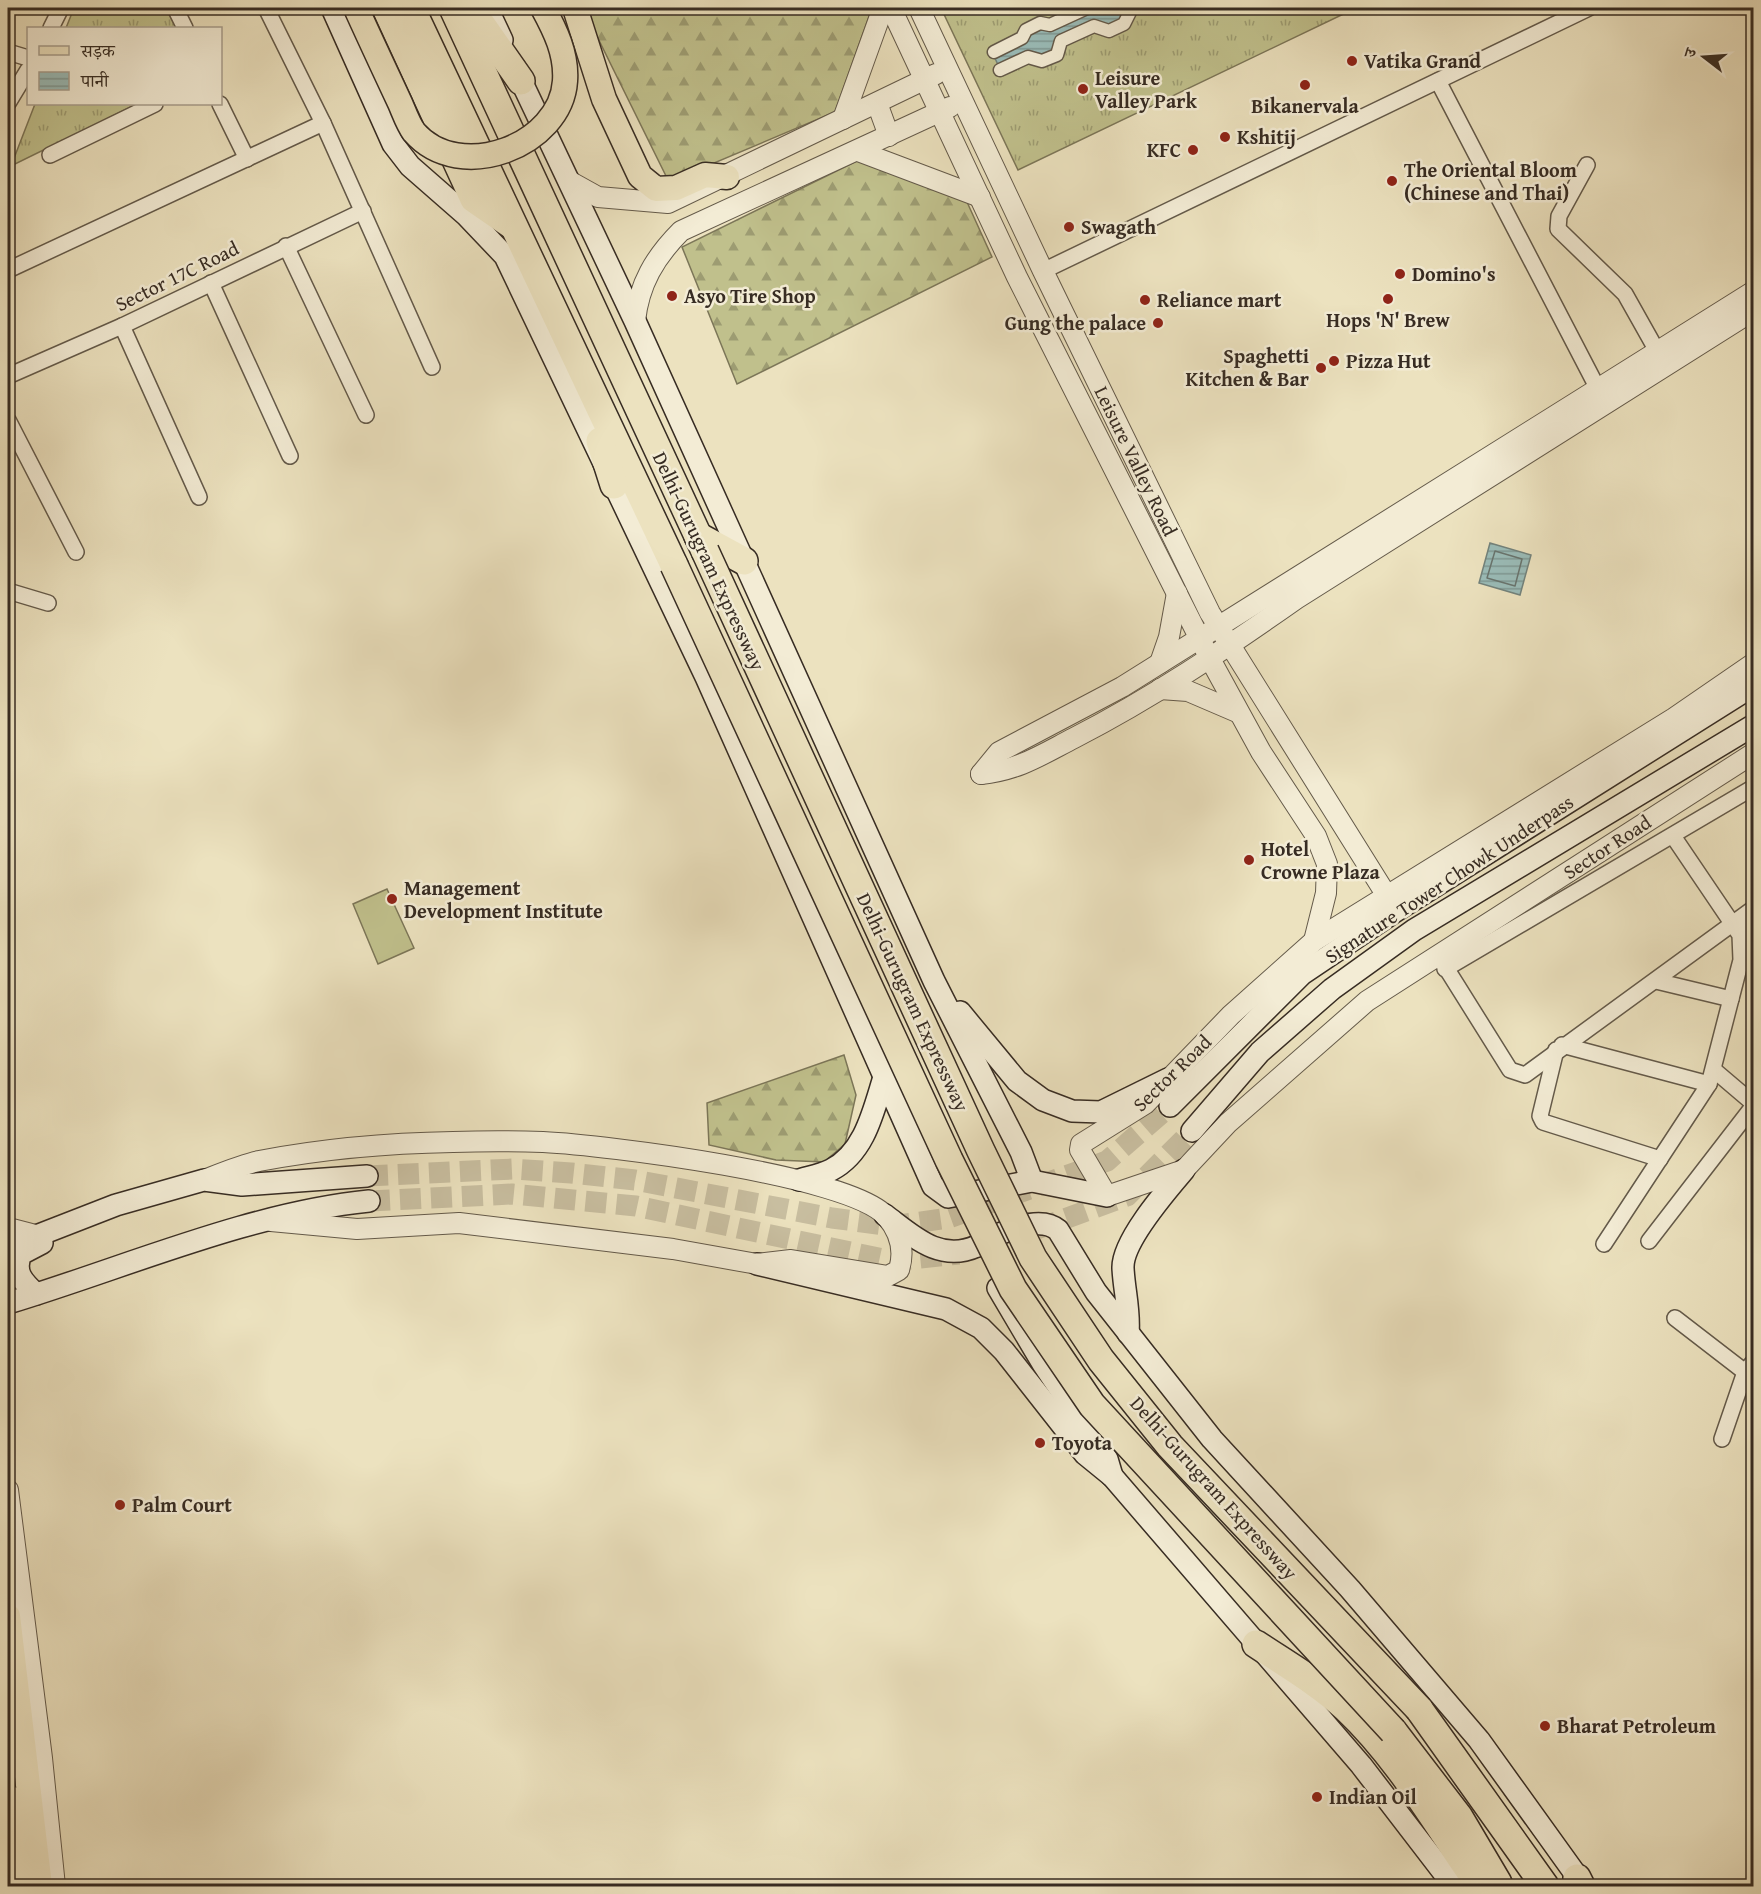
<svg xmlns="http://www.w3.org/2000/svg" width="1761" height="1894" viewBox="0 0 1761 1894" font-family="'Gentium Book Plus','Noto Serif Devanagari',serif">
<defs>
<pattern id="grass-tufts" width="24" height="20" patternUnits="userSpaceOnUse" patternTransform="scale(1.5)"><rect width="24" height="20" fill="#c0c08c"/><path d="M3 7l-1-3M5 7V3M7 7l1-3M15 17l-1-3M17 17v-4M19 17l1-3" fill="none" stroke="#9d9c72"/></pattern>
<pattern id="forest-firs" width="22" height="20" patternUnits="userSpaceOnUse" patternTransform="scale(1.5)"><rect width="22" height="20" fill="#c0c08c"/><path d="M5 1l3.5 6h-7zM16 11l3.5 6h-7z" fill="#9d9c72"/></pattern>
<pattern id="water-rules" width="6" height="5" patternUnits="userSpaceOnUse" patternTransform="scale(1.5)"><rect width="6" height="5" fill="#9abcb8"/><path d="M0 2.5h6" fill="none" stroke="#7e9995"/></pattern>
</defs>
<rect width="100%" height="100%" fill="#ece2bf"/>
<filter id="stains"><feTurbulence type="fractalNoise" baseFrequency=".00333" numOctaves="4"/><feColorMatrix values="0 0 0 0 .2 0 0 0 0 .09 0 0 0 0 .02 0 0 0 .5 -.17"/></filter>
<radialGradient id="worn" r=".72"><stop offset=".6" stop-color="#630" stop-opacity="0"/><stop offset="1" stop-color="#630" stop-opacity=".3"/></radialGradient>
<g fill="url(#grass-tufts)" stroke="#7c7658" stroke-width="1.5">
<path d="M 74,8 L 173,8 L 183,28 L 66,28 Z"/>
<path d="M 941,8 L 1356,8 L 1018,170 Z"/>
<path d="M 35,104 L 137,104 L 11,166 Z"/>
</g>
<g fill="url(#forest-firs)" stroke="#7c7658" stroke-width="1.5">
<path d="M 583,8 L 872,8 L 835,112 L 669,182 Z"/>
<path d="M 861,159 L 967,202 L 992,257 L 737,384 L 682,247 Z"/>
<path d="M 844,1055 L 856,1095 L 845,1144 L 824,1162 L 776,1160 L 709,1145 L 707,1103 Z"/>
</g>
<path fill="#c0c08c" stroke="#7c7658" stroke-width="1.5" d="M 387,889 L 414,948 L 378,964 L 353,904 Z"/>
<g fill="url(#water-rules)" stroke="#72827c" stroke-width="1.5">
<path d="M 1087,8 L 1132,8 L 1124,24 L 1094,26 L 1061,41 L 1057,55 L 1028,57 L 1000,69 L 993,54 L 1026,30 Z"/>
<path d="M 1490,543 L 1531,555 L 1520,595 L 1479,583 Z"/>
</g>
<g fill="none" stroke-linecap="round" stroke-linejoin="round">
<path stroke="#68746e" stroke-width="1.5" d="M 1495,551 L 1522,559 L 1515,586 L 1487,578 Z"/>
<g stroke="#c8bea0" stroke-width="21" stroke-dasharray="21 10" stroke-linecap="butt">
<path d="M 367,1176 L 513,1169 L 571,1173 L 635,1180 L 832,1218 L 892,1226 L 949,1218 L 1107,1161 L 1170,1106"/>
<path d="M 369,1201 L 512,1194 L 636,1206 L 892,1261 L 959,1254"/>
<path d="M 1037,1229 L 1127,1196 L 1192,1131"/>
</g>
<defs>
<g id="pedestrian">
<path d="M 994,52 L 1022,38 L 1026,30 L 1040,23 L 1050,25 L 1087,8"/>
<path d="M 1000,70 L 1028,57 L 1042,61 L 1057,55 L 1061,41 L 1094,26 L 1109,31 L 1124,24 L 1132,8"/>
</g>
<g id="minor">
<path d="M 175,8 L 185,28"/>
<path d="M 266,8 L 323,123 L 432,367"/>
<path d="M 51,28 L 61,8"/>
<path d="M 8,52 L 28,58"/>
<path d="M 1438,81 L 1598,389"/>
<path d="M 8,103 L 28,70"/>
<path d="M 220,104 L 247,159"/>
<path d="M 50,155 L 155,104"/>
<path d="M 1587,165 L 1559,216 L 1558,229 L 1625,294 L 1657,351"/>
<path d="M 286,246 L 366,415"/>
<path d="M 8,270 L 323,123"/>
<path d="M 1043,271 L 1589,8"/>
<path d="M 211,283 L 290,456"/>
<path d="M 122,326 L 199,497"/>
<path d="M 8,376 L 122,326 L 363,211"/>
<path d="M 8,420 L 76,552"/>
<path d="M 8,591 L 48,603"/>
<path d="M 1731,923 L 1754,929"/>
<path d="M 1438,955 L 1510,1070 L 1525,1075 L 1754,908"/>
<path d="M 1445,969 L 1754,787"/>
<path d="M 1656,981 L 1731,999"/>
<path d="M 1562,1045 L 1709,1084"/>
<path d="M 1556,1050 L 1540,1116 L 1543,1122 L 1660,1159"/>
<path d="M 1714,1070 L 1754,1104"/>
<path d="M 1649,1241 L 1754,1105"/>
<path d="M 1604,1244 L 1709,1084 L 1741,960 L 1740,935 L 1673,836"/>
<path d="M 1675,1318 L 1745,1372"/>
<path d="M 1722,1439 L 1745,1372 L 1754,1361"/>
</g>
<g id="tertiary">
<path d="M 891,8 L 1017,277 L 1209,657 L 1261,752 L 1316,836 L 1327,864 L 1326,893 L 1314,941"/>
<path d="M 919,8 L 1043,271 L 1210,613 L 1387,896"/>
<path d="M 877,103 L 889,136"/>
<path d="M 843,119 L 883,8"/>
<path d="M 858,151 L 980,197"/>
<path d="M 571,182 L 598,197 L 668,203 L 936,74"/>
<path d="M 635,321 C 639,284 655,257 681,231 L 950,107"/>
<path d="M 1160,663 L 1169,637 L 1177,593"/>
<path d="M 1754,663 L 1674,718 L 1314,941 L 1231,1015 L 1145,1104 L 1081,1144 L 1080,1150 L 1107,1196 L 1184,1170 L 1228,1123 L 1367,1001 L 1754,753"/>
<path d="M 1160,689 L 1188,691 L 1237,712"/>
<path d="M 981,774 L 999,752 L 1122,687 L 1754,291"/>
<path d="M 981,774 C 1019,770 1041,755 1074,738 C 1152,698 1225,649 1296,599 L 1754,310"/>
<path d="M 204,1180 C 222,1173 241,1165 259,1161 C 322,1149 389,1143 453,1142 C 483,1141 513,1141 543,1142 C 605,1145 848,1175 886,1216 C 900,1232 905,1250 899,1270 L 888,1276 L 791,1260 L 757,1264 L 673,1249 L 459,1223 L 357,1229 L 271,1221"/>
<path d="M 8,1228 L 35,1235"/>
<path d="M 8,1490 L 42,1758 L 55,1886"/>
</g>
<g id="secondary">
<path d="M 332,8 L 393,144 L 410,166 L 466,215 L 505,256 L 706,677 L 933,1186 L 948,1197 L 1032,1181 L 1107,1196"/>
<path d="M 487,8 L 502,40"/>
<path d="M 515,68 L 635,321 L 934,981 L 1021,1152 L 1032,1181"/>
<path d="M 960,1012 L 1017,1081 L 1043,1100 L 1072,1111 L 1101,1112 L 1168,1079"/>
<path d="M 1170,1106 L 1302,974 L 1397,910 L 1754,685"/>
<path d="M 1192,1131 L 1260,1052 L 1332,989 L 1414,930 L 1754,725"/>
<path d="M 799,1180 C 809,1177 821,1175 831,1170 C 866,1152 874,1108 885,1074"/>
<path d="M 885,1215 C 913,1236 940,1263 977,1246"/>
<path d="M 977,1246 C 995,1235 1038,1213 1058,1230 L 1096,1292 L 1212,1439 L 1350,1589 L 1479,1740 L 1584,1886"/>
<path d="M 8,1247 L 116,1205 L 204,1180 L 242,1185 L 367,1176"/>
<path d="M 757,1264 L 946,1309 L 981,1328 L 1004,1351 L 1085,1454 L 1112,1476 L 1361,1765 L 1454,1886"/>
<path d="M 998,1288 L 1043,1364 L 1107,1459 L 1112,1476"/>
<path d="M 36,1294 C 23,1282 13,1272 21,1254 L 42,1243"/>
<path d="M 8,1303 C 124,1268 249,1213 369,1201"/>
<path d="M 1128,1333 C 1130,1311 1124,1290 1123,1268 C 1122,1241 1167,1190 1184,1170"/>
</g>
<g id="primary">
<path d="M 575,8 L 604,99 L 640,176 L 656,189 L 676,188 L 705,175 L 727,177"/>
<path d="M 8,1616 L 40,1886"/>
<path d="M 13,1799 L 22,1886"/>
</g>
<g id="motorway">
<path d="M 386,8 L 474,199 L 513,226"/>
<path d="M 411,8 L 674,565"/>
<path d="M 453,8 L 705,551"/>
<path d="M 470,8 L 521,81"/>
<path d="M 600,441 L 614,485"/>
<path d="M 698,536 L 744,561"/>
<path d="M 1256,1644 C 1286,1664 1319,1683 1346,1708 C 1396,1755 1433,1818 1471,1873 L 1486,1886"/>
<path d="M 1419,1709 L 1545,1886"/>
<path d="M 1393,1731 L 1459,1817 L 1498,1883"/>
<path d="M 1577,1878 L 1581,1886"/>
</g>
</defs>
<use href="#pedestrian" stroke="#645a4a" stroke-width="15"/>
<use href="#minor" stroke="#645a4a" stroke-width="18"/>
<use href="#tertiary" stroke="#645a4a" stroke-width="22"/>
<use href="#secondary" stroke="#372c23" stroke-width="24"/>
<use href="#primary" stroke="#372c23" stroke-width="27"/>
<use href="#motorway" stroke="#372c23" stroke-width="30"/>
<use href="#pedestrian" stroke="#f3ecd5" stroke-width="12"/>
<use href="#minor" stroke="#f3ecd5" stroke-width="15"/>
<use href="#tertiary" stroke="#f3ecd5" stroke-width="20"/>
<use href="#secondary" stroke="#f3ecd5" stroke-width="21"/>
<use href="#primary" stroke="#ece2bf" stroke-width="24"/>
<use href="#motorway" stroke="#ece2bf" stroke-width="27"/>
<defs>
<path id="primary-bridge" d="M 356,8 C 370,39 385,71 400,103 C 404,112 408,124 414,132 C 460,185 561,145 565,81 C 567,54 555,30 543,8"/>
<g id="motorway-bridge">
<path d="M 705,551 L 981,1151 L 1033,1258 L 1101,1360 L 1170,1446 L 1419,1709"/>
<path d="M 674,565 L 949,1160 L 1013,1289 L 1092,1405 L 1393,1731"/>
</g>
</defs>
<use href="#primary-bridge" stroke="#372c23" stroke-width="27" stroke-linecap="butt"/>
<use href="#motorway-bridge" stroke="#372c23" stroke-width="30" stroke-linecap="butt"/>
<use href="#primary-bridge" stroke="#ece2bf" stroke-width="24"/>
<use href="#motorway-bridge" stroke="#ece2bf" stroke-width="27"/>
</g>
<g fill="#8f2418" stroke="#f3ecd5" stroke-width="2">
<circle cx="1352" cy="61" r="6"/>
<circle cx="1305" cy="85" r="6"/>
<circle cx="1083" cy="89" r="6"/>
<circle cx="1225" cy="137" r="6"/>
<circle cx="1193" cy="150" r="6"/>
<circle cx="1392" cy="181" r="6"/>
<circle cx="1069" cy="227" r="6"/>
<circle cx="1400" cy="274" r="6"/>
<circle cx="672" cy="296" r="6"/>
<circle cx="1388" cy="299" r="6"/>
<circle cx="1145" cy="300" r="6"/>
<circle cx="1158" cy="323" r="6"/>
<circle cx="1334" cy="361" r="6"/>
<circle cx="1321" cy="368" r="6"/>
<circle cx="1249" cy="860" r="6"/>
<circle cx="392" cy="899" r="6"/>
<circle cx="1040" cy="1443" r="6"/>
<circle cx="120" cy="1505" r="6"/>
<circle cx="1545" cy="1726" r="6"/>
<circle cx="1317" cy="1797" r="6"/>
</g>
<g text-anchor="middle" stroke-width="5" stroke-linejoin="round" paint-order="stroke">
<g font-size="20" font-weight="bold" fill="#372c23" stroke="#f3ecd5" text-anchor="start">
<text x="1364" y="68">Vatika Grand</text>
<text x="1095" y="85">Leisure<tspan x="1095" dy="23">Valley Park</tspan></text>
<text x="1305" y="113" text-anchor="middle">Bikanervala</text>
<text x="1237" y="144">Kshitij</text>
<text x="1181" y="157" text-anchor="end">KFC</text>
<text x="1404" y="177">The Oriental Bloom<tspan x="1404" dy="23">(Chinese and Thai)</tspan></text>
<text x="1081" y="234">Swagath</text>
<text x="1412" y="281">Domino's</text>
<text x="684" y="303">Asyo Tire Shop</text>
<text x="1157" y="307">Reliance mart</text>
<text x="1388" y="327" text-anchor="middle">Hops 'N' Brew</text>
<text x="1146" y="330" text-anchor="end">Gung the palace</text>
<text x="1309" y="363" text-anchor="end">Spaghetti<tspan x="1309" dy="23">Kitchen &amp; Bar</tspan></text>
<text x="1346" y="368">Pizza Hut</text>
<text x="1261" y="856">Hotel<tspan x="1261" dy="23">Crowne Plaza</tspan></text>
<text x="404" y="895">Management<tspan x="404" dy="23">Development Institute</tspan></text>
<text x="1052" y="1450">Toyota</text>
<text x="132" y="1512">Palm Court</text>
<text x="1557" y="1733">Bharat Petroleum</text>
<text x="1329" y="1804">Indian Oil</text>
</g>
<g font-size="20" fill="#372c23" stroke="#f3ecd5">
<text transform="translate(177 276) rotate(-26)" y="7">Sector 17C Road</text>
<text transform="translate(1136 461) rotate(64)" y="7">Leisure Valley Road</text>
<text transform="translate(709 561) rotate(65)" y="7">Delhi-Gurugram Expressway</text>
<text transform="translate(1607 847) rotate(-33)" y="7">Sector Road</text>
<text transform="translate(1449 879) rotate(-33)" y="7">Signature Tower Chowk Underpass</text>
<text transform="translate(913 1002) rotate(65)" y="7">Delhi-Gurugram Expressway</text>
<text transform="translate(1172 1073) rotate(-44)" y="7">Sector Road</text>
<text transform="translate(1214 1488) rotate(48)" y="7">Delhi-Gurugram Expressway</text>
</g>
</g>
<rect width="1761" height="1894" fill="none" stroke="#ece2bf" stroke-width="30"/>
<rect x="9" y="9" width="1743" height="1876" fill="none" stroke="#372c23" stroke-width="3"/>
<rect x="15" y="15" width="1731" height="1864" fill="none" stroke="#372c23" stroke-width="1.5"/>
<rect x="27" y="27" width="195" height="78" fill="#f3ecd5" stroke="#a89f8e" stroke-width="1.5"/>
<rect x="39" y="46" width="30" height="9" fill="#ece2bf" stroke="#a89f8e" stroke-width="1.5"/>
<text x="81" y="57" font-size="18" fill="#372c23">सड़क</text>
<rect x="39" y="72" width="30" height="18" fill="url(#water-rules)" stroke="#a89f8e" stroke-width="1.5"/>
<text x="81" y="87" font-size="18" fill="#372c23">पानी</text>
<g transform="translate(1704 57) rotate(287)" stroke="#f3ecd5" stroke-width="4.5" paint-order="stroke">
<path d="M0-4.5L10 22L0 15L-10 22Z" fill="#372c23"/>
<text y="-9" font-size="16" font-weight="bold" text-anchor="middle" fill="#372c23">उ</text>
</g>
<rect width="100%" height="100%" filter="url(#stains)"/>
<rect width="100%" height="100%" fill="url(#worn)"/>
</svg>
